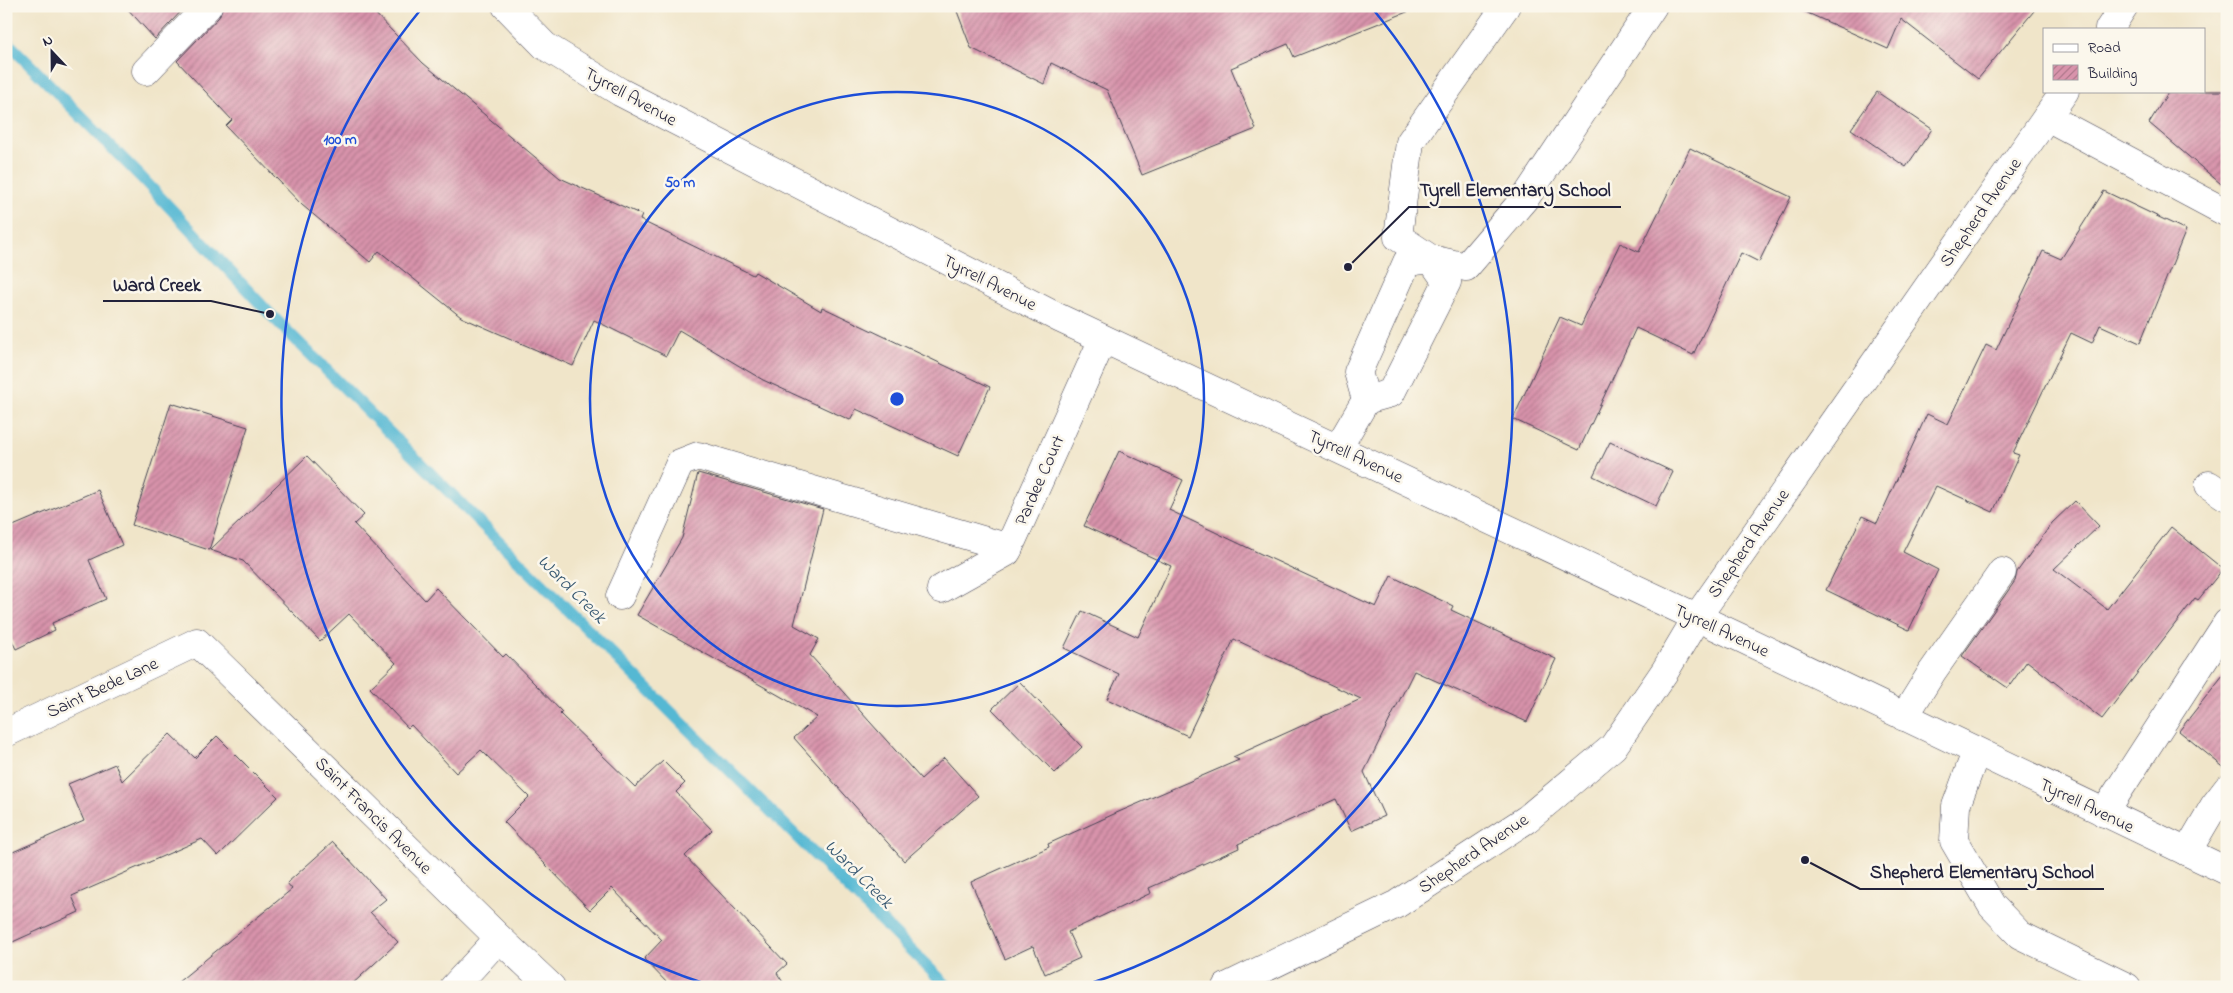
<svg xmlns="http://www.w3.org/2000/svg" width="2233" height="993" viewBox="0 0 2233 993" font-family="'Indie Flower',sans-serif">
<defs>
<pattern id="building-hatch" width="6" height="6" patternUnits="userSpaceOnUse" patternTransform="scale(1.25)"><rect width="6" height="6" fill="#d893ab"/><path d="M-1 1l2-2M0 6l6-6M5 7l2-2" fill="none" stroke="#af788c"/></pattern>
</defs>
<rect width="100%" height="100%" fill="#fbf7ec"/>
<filter id="ink" filterUnits="userSpaceOnUse"><feTurbulence type="fractalNoise" baseFrequency=".02" numOctaves="2"/><feDisplacementMap in="SourceGraphic" scale="10" xChannelSelector="R" yChannelSelector="G"/><feConvolveMatrix kernelMatrix="1 2 1 2 8 2 1 2 1" color-interpolation-filters="sRGB"/></filter>
<filter id="wash" filterUnits="userSpaceOnUse"><feTurbulence type="fractalNoise" baseFrequency=".0096" numOctaves="4" result="noise"/><feDisplacementMap in="SourceGraphic" scale="20" xChannelSelector="R" yChannelSelector="G"/><feGaussianBlur stdDeviation="1.12" result="paint"/><feColorMatrix in="noise" values="0 0 0 0 0 0 0 0 0 0 0 0 0 0 0 0 0 1.4 0 .05"/><feComposite in="paint" operator="in"/></filter>
<g filter="url(#wash)">
<rect width="100%" height="100%" fill="#f0e5c9"/>
<g fill="none" stroke-linecap="round" stroke-linejoin="round">
<path stroke="#55b8d3" stroke-width="12" d="M 6,41 L 141,177 L 270,314 L 948,987"/>
</g>
<g id="blocks">
<g fill="url(#building-hatch)">
<path d="M 125,6 L 186,6 L 155,39 Z"/>
<path d="M 223,6 L 368,6 L 423,63 L 560,178 L 642,215 L 640,220 L 753,275 L 755,272 L 821,311 L 822,307 L 990,387 L 958,456 L 856,409 L 850,420 L 763,380 L 679,330 L 666,356 L 594,320 L 573,366 L 461,317 L 379,251 L 370,262 L 302,205 L 226,126 L 232,120 L 177,61 L 219,17 Z"/>
<path d="M 955,6 L 1416,6 L 1417,8 L 1294,57 L 1288,44 L 1231,68 L 1256,129 L 1142,175 L 1107,90 L 1051,63 L 1044,84 L 971,48 Z"/>
<path d="M 1792,6 L 2038,6 L 1978,79 L 1901,19 L 1888,49 Z"/>
<path d="M 2169,91 L 2227,91 L 2227,189 L 2149,123 Z"/>
<path d="M 1877,92 L 1932,129 L 1906,167 L 1851,129 Z"/>
<path d="M 1690,148 L 1791,197 L 1759,262 L 1741,253 L 1693,355 L 1636,328 L 1579,450 L 1513,419 L 1560,317 L 1581,326 L 1620,243 L 1639,252 Z"/>
<path d="M 2104,191 L 2186,230 L 2140,343 L 2100,325 L 2092,343 L 2071,333 L 2013,453 L 2019,455 L 1993,512 L 1936,486 L 1903,552 L 1938,570 L 1909,630 L 1826,590 L 1862,516 L 1877,523 L 1927,414 L 1948,424 L 1986,345 L 1996,350 L 2043,251 L 2061,259 Z"/>
<path d="M 171,403 L 248,427 L 209,550 L 132,525 Z"/>
<path d="M 1610,442 L 1673,472 L 1656,506 L 1593,476 Z"/>
<path d="M 1119,451 L 1183,480 L 1169,510 L 1261,554 L 1376,607 L 1391,576 L 1453,606 L 1451,610 L 1556,659 L 1527,722 L 1414,671 L 1364,772 L 1384,816 L 1351,831 L 1336,799 L 1238,844 L 1239,848 L 1149,888 L 1151,893 L 1068,932 L 1080,958 L 1045,974 L 1033,946 L 1005,959 L 971,882 L 1049,847 L 1048,844 L 1114,814 L 1239,760 L 1233,757 L 1361,699 L 1234,639 L 1188,736 L 1107,699 L 1119,674 L 1064,648 L 1082,611 L 1138,637 L 1171,566 L 1084,526 Z"/>
<path d="M 307,456 L 364,515 L 354,524 L 425,600 L 436,588 L 503,657 L 506,654 L 562,712 L 560,714 L 635,787 L 663,761 L 685,783 L 676,792 L 712,830 L 685,856 L 787,964 L 777,973 L 786,987 L 671,987 L 644,959 L 662,940 L 612,888 L 590,910 L 504,822 L 529,797 L 481,750 L 456,773 L 411,725 L 408,728 L 370,688 L 396,663 L 349,614 L 320,641 L 243,561 L 210,550 Z"/>
<path d="M 698,473 L 823,509 L 794,625 L 819,639 L 810,655 L 921,779 L 944,758 L 978,796 L 904,861 L 794,738 L 817,717 L 637,615 L 682,538 Z"/>
<path d="M 98,490 L 122,545 L 89,560 L 106,599 L 52,623 L 55,630 L 16,649 L 6,629 L 6,529 Z"/>
<path d="M 2075,501 L 2099,526 L 2054,569 L 2107,609 L 2171,527 L 2223,569 L 2198,600 L 2195,598 L 2102,719 L 2027,661 L 2008,688 L 1962,656 L 2015,581 L 2017,572 L 2052,523 Z"/>
<path d="M 2227,670 L 2227,770 L 2179,731 Z"/>
<path d="M 1020,682 L 1082,747 L 1055,773 L 992,709 Z"/>
<path d="M 170,734 L 195,758 L 217,736 L 278,797 L 218,856 L 202,839 L 72,896 L 79,912 L 6,945 L 6,855 L 84,821 L 68,784 L 115,764 L 122,781 Z"/>
<path d="M 333,842 L 386,899 L 370,912 L 398,942 L 349,987 L 172,987 L 292,889 L 287,883 Z"/>
</g>
</g>
</g>
<g filter="url(#ink)">
<use href="#blocks" fill-opacity="0" stroke="#413f50" stroke-width="1"/>
<g fill="none" stroke-linecap="round" stroke-linejoin="round">
<defs>
<g id="minor">
<path d="M 506,6 L 545,46 L 620,92 L 1059,318 L 1743,639 L 2227,871"/>
<path d="M 1506,6 L 1410,142 L 1398,237 L 1431,259 L 1466,267 L 1526,197 L 1653,6"/>
<path d="M 2109,29 L 2124,6"/>
<path d="M 146,71 L 208,6"/>
<path d="M 2047,117 L 2227,213"/>
<path d="M 1366,400 L 1358,372 L 1407,262 L 1431,259"/>
<path d="M 1338,448 L 1366,400 L 1391,393 L 1447,282 L 1431,259"/>
<path d="M 2209,485 L 2227,497"/>
<path d="M 941,589 L 1007,552 L 1103,339"/>
<path d="M 620,596 L 680,463 L 698,456 L 1009,548"/>
<path d="M 1904,717 L 1932,672 L 2002,572"/>
<path d="M 6,733 L 197,642 L 499,938 L 551,987"/>
<path d="M 1976,752 L 1956,806 L 1954,841 L 1992,906 L 2020,935 L 2127,987"/>
<path d="M 2104,813 L 2227,623"/>
<path d="M 2187,852 L 2214,806 L 2227,789"/>
<path d="M 454,987 L 499,938"/>
<path d="M 1226,987 L 1397,904 L 1527,819 L 1613,747 L 1665,671 L 1697,617 L 2065,91"/>
</g>
</defs>
<use href="#minor" stroke="#413f50" stroke-width="29"/>
<use href="#minor" stroke="#fff" stroke-width="28"/>
</g>
</g>
<g fill="none" stroke="#1d4ed8" stroke-width="2.5">
<circle cx="897" cy="399" r="307"/>
<path d="M712 986A615 615 0 0 1 422 8M1372 8A615 615 0 0 1 1082 986"/>
</g>
<g text-anchor="middle" stroke-width="5" stroke-linejoin="round" paint-order="stroke">
<g font-size="18" fill="#22223b" stroke="#fbf7ec">
<text transform="translate(631 96) rotate(29)" y="6">Tyrrell Avenue</text>
<text transform="translate(1980 212) rotate(-55)" y="6">Shepherd Avenue</text>
<text transform="translate(990 282) rotate(27)" y="6">Tyrrell Avenue</text>
<text transform="translate(1356 456) rotate(25)" y="6">Tyrrell Avenue</text>
<text transform="translate(1039 480) rotate(-66)" y="6">Pardee Court</text>
<text transform="translate(1748 543) rotate(-55)" y="6">Shepherd Avenue</text>
<text transform="translate(1722 630) rotate(25)" y="6">Tyrrell Avenue</text>
<text transform="translate(102 687) rotate(-25)" y="6">Saint Bede Lane</text>
<text transform="translate(2087 805) rotate(26)" y="6">Tyrrell Avenue</text>
<text transform="translate(374 815) rotate(45)" y="6">Saint Francis Avenue</text>
<text transform="translate(1473 853) rotate(-34)" y="6">Shepherd Avenue</text>
</g>
<g font-size="19" font-style="italic" fill="#345670" stroke="#fbf7ec">
<text transform="translate(573 588) rotate(45)" y="7">Ward Creek</text>
<text transform="translate(860 873) rotate(45)" y="7">Ward Creek</text>
</g>
</g>
<circle cx="897" cy="399" r="8" fill="#1d4ed8" stroke="#fbf7ec" stroke-width="2.5"/>
<g font-size="15" text-anchor="middle" font-weight="bold" fill="#1d4ed8" stroke="#fbf7ec" stroke-width="5" stroke-linejoin="round" paint-order="stroke">
<text x="340" y="144">100 m</text>
<text x="680" y="187">50 m</text>
</g>
<path fill="none" stroke="#22223b" stroke-width="2" d="M1348 267L1409 207H1621M270 314L211 301H103M1805 860L1860 889H2104"/>
<g fill="#22223b" stroke="#fbf7ec" stroke-width="2">
<circle cx="1348" cy="267" r="5"/>
<circle cx="270" cy="314" r="5"/>
<circle cx="1805" cy="860" r="5"/>
</g>
<g font-size="19" text-anchor="middle" font-weight="bold" fill="#22223b" stroke="#fbf7ec" stroke-width="5" stroke-linejoin="round" paint-order="stroke">
<text x="1515" y="196">Tyrell Elementary School</text>
<text x="157" y="291">Ward Creek</text>
<text x="1982" y="878">Shepherd Elementary School</text>
</g>
<rect width="2233" height="993" fill="none" stroke="#fbf7ec" stroke-width="25"/>
<rect x="2043" y="28" width="162" height="65" fill="#fbf7ec" stroke="#a4a2a5"/>
<rect x="2053" y="44" width="25" height="8" fill="#ffffff" stroke="#a4a2a5"/>
<text x="2088" y="52" font-size="15" fill="#22223b">Road</text>
<rect x="2053" y="65" width="25" height="15" fill="url(#building-hatch)" stroke="#a4a2a5"/>
<text x="2088" y="78" font-size="15" fill="#22223b">Building</text>
<g transform="translate(52 52) rotate(338)" stroke="#fbf7ec" stroke-width="4" paint-order="stroke">
<path d="M0-4L9 19L0 12L-9 19Z" fill="#22223b"/>
<text y="-8" font-size="14" font-weight="bold" text-anchor="middle" fill="#22223b">N</text>
</g>
</svg>
